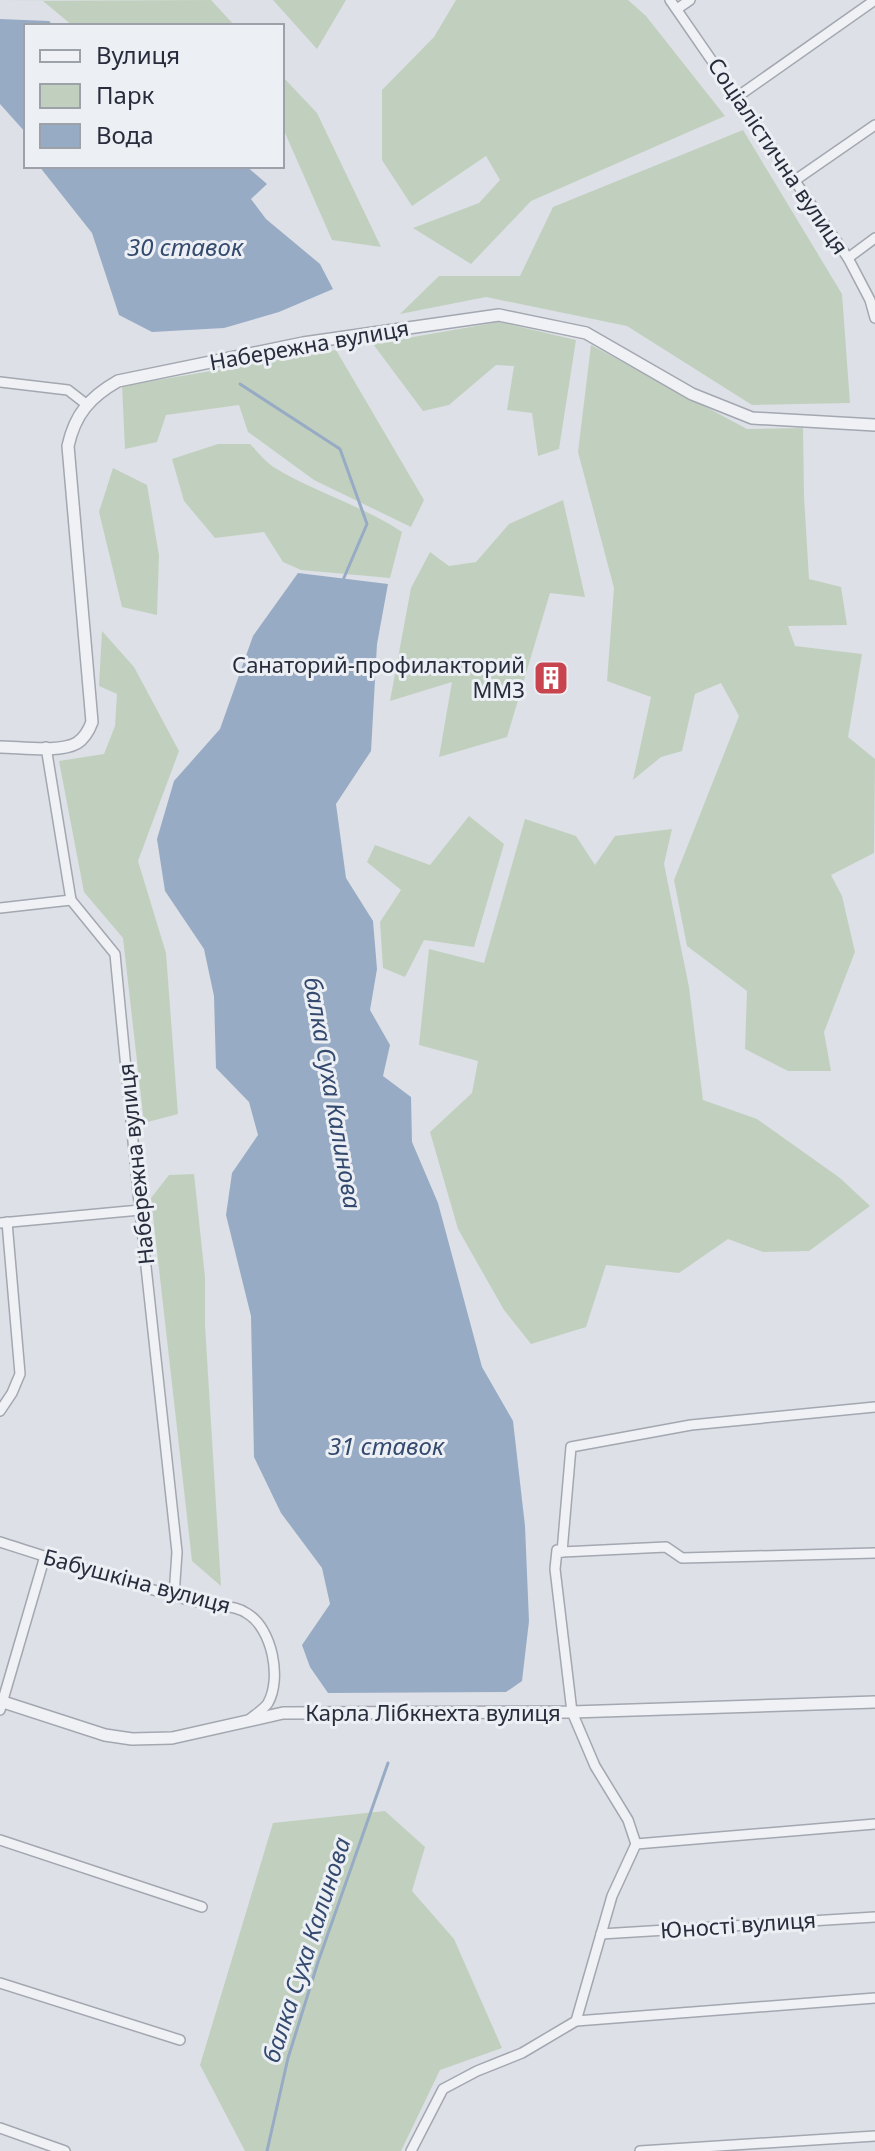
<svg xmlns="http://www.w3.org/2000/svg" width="875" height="2151" viewBox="0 0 875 2151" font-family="'Noto Sans',sans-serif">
<rect width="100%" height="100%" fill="#dde0e6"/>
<g fill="#c1d0be">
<path d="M 211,0 L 235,26 L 73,26 L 43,1 L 0,1 Z"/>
<path d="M 273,0 L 346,0 L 317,49 Z"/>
<path d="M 456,0 L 628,0 L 646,16 L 725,116 L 531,201 L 471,264 L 413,228 L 479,203 L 500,180 L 486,156 L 412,206 L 382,160 L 382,90 L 434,37 Z"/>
<path d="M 282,76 L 317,113 L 381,247 L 332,240 L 282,126 Z"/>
<path d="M 743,130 L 842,294 L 850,403 L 752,405 L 627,326 L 486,297 L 400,314 L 439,276 L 520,276 L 553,207 Z"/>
<path d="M 499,322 L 576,340 L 559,449 L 538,456 L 532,413 L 507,410 L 514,366 L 496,365 L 449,405 L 423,411 L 373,344 Z"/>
<path d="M 591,345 L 747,429 L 803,428 L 804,496 L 809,579 L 841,587 L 847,625 L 788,626 L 795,646 L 862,654 L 848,737 L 875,759 L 874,853 L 831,875 L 842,896 L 855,952 L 824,1032 L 831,1071 L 788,1071 L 745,1049 L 747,991 L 687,946 L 674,880 L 739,716 L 721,683 L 695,694 L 682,751 L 661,757 L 633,780 L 651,697 L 607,681 L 614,588 L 578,452 Z"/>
<path d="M 336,350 L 424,500 L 411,527 L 314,480 L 248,432 L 239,405 L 166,415 L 157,442 L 125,449 L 122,386 Z"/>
<path d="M 218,444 L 250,444 C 257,451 264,460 272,466 C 313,492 362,505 402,532 L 390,578 L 301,570 L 283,562 L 264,532 L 215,538 L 184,501 L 172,459 Z"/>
<path d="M 113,468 L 147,485 L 159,555 L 157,615 L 122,607 L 99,512 Z"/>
<path d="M 563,500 L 585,597 L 550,593 L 507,737 L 439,757 L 452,682 L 390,701 L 411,588 L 430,552 L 449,566 L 476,562 L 509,524 Z"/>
<path d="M 102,631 L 134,667 L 179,751 L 138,861 L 166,953 L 178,1114 L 144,1123 L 123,938 L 84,892 L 59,761 L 104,754 L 115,726 L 117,694 L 99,686 Z"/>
<path d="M 469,816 L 504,844 L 474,947 L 424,940 L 405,977 L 383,968 L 380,922 L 401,890 L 367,862 L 375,845 L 430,865 Z"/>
<path d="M 525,819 L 576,836 L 595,865 L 615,836 L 672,829 L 664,864 L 689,987 L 703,1100 L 757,1119 L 840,1178 L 870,1206 L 809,1251 L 763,1252 L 728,1239 L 679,1273 L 606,1265 L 586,1327 L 531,1344 L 504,1310 L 458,1229 L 430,1132 L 472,1093 L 478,1061 L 419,1045 L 429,949 L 484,963 Z"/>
<path d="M 194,1174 L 205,1277 L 205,1325 L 221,1586 L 192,1561 L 151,1198 L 169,1175 Z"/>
<path d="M 385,1811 L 425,1847 L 412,1891 L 454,1939 L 502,2048 L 440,2070 L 401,2151 L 245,2151 L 200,2065 L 273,1823 Z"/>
</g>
<g fill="#98abc5">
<path d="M 0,19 L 49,21 L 54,26 L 26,26 L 26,133 L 0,104 Z"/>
<path d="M 39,166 L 246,166 L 267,184 L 251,199 L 266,219 L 320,264 L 333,289 L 279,312 L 224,328 L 152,332 L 119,315 L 92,233 Z"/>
<path d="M 298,573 L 388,584 L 377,644 L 371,751 L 336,804 L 346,878 L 373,921 L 377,969 L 370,1010 L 390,1045 L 383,1076 L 411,1097 L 412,1142 L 438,1203 L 482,1367 L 513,1421 L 525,1526 L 529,1621 L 522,1681 L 506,1692 L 328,1693 L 310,1667 L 302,1645 L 330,1604 L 322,1568 L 281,1513 L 254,1457 L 251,1316 L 226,1215 L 232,1173 L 258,1135 L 249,1102 L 216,1068 L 214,996 L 204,949 L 165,891 L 157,839 L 174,781 L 220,729 L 253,636 Z"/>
</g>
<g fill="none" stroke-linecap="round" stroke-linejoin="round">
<g stroke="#98abc5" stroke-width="3">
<path d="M 240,384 L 340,449 L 367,524 L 343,580"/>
<path d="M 267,2151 L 288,2058 L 318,1962 L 388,1763"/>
</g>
<defs>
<g id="minor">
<path d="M 670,0 L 848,258 L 870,300 L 875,318"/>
<path d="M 677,9 L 690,0"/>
<path d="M 737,97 L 875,0"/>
<path d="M 794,181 L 875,125"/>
<path d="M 848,258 L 875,238"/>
<path d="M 0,382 L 68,390 L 86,404"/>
<path d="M 46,747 L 71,900 L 115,954 L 138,1193 L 177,1552 L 174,1596"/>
<path d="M 0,908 L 71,900"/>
<path d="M 0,1223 L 140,1210"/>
<path d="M 0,1411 L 12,1393 L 20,1374 L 7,1222"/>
<path d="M 0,1542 C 57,1560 113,1579 171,1595 C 184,1599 199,1603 213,1605 C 225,1607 237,1606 248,1614 C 272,1629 282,1678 268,1703 C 264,1709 256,1714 250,1719"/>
<path d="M 562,1552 L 666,1547 L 682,1558 L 875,1553"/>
<path d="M 0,1710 L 45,1556"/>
<path d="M 0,1840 L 202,1907"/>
<path d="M 636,1844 L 875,1824"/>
<path d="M 601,1934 L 875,1917"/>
<path d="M 0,1983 L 180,2040"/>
<path d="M 576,2021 L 875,1998"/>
<path d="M 0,2128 L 65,2151"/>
<path d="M 411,2151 L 443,2089 L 477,2071 L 522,2053 L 576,2021 L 612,1896 L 636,1844 L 628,1820 L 595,1766 L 572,1712 L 555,1569 L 557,1550 L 562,1552 L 571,1447 L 691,1425 L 875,1407"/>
<path d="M 640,2151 L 875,2136"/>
</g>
<g id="tertiary">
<path d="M 0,747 C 20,747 60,753 77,743 C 85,738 89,730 92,722 L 68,446 C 75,414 90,397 118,381 L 303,343 L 499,315 L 586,333 L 692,394 L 752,418 L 875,425"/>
<path d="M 0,1701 L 105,1735 L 132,1739 L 172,1738 L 283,1713 L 572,1712 L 875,1702"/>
</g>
</defs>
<use href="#minor" stroke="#a3a7b0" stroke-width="12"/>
<use href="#tertiary" stroke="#a3a7b0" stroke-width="14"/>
<use href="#minor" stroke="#eff1f5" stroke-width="9"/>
<use href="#tertiary" stroke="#eff1f5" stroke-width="11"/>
</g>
<defs>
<symbol id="building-square" viewBox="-11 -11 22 22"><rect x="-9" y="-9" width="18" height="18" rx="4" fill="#c8444f" stroke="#eceff4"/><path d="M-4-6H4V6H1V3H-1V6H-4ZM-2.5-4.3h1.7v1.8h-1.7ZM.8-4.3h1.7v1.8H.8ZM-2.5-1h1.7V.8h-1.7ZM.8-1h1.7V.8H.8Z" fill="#fff"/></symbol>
</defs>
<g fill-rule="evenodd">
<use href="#building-square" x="531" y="658" width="40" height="40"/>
</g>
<g text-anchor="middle" stroke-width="6" stroke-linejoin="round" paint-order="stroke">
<g font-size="22" fill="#272d3c" stroke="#eceff4">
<text transform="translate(778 156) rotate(56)" y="8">Соціалістична вулиця</text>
<text transform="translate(309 345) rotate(-10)" y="8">Набережна вулиця</text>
<text transform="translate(136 1164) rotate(-96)" y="8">Набережна вулиця</text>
<text transform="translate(137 1581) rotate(15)" y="8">Бабушкіна вулиця</text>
<text x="433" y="1721">Карла Лібкнехта вулиця</text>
<text transform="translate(738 1925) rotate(-4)" y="8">Юності вулиця</text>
</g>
<g font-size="22" fill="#272d3c" stroke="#eceff4" text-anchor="end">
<text x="525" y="673">Санаторий-профилакторий<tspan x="525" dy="25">ММЗ</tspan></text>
</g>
<g font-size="24" font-style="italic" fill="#33496e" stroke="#eceff4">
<text x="185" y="256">30 ставок</text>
<text transform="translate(332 1093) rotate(80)" y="8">балка Суха Калинова</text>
<text x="386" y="1455">31 ставок</text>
<text transform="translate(307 1950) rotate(-72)" y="8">балка Суха Калинова</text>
</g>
</g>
<rect x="24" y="24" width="260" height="144" fill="#eceff4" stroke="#9da1aa" stroke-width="2"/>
<rect x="40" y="50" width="40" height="12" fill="#eff1f5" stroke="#9da1aa" stroke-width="2"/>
<text x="96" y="64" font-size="24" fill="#272d3c">Вулиця</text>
<rect x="40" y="84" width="40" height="24" fill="#c1d0be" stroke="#9da1aa" stroke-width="2"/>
<text x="96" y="104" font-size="24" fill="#272d3c">Парк</text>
<rect x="40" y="124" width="40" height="24" fill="#98abc5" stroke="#9da1aa" stroke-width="2"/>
<text x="96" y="144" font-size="24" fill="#272d3c">Вода</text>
</svg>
